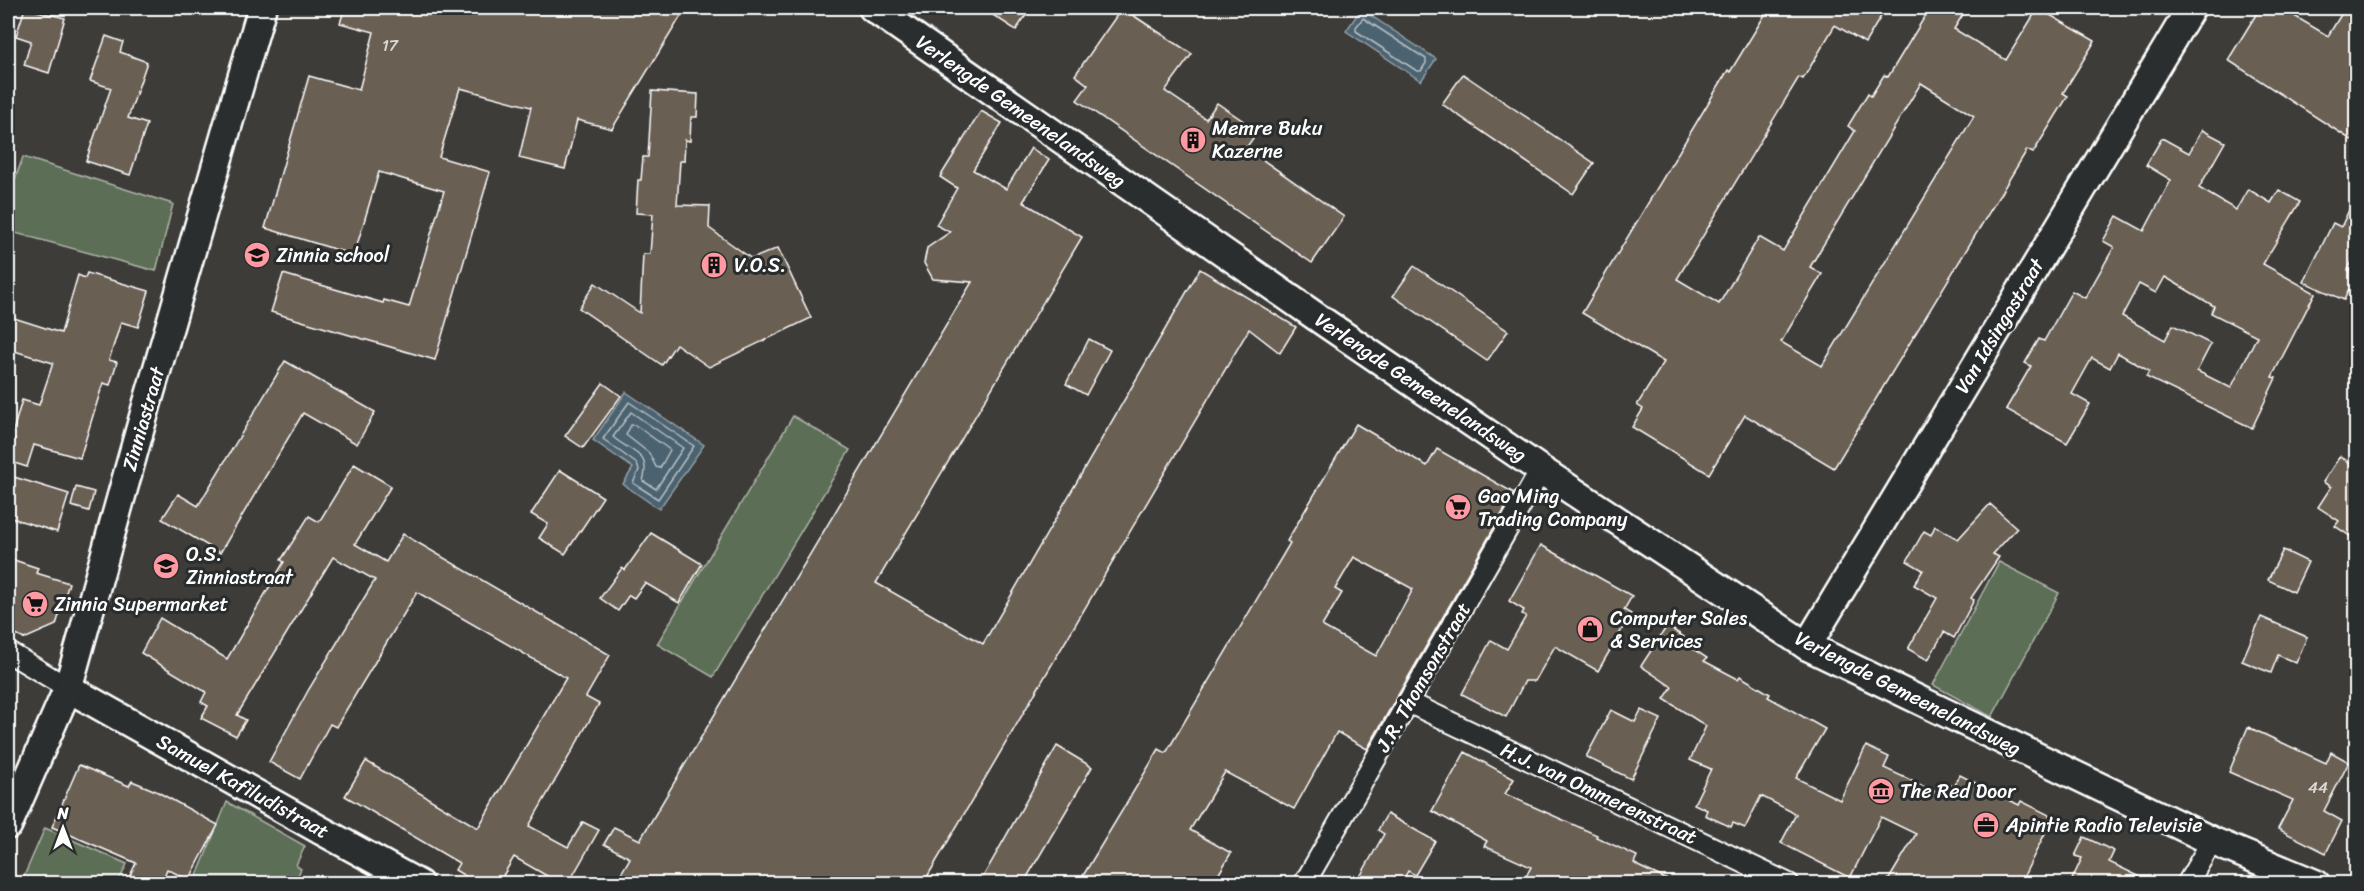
<svg xmlns="http://www.w3.org/2000/svg" width="2364" height="891" viewBox="0 0 2364 891" font-family="Sriracha,sans-serif">
<rect width="100%" height="100%" fill="#3e3c39"/>
<filter id="ink" filterUnits="userSpaceOnUse"><feTurbulence type="fractalNoise" baseFrequency=".0167" numOctaves="2"/><feDisplacementMap in="SourceGraphic" scale="12" xChannelSelector="R" yChannelSelector="G"/><feConvolveMatrix kernelMatrix="1 2 1 2 8 2 1 2 1" color-interpolation-filters="sRGB"/></filter>
<g filter="url(#ink)">
<g fill="#5d6e57" stroke="#aeb6ab" stroke-width="1.5">
<path d="M 23,157 L 173,204 L 156,271 L 8,231 L 8,199 Z"/>
<path d="M 793,416 L 850,450 L 713,677 L 657,644 Z"/>
<path d="M 1999,562 L 2059,593 L 1992,717 L 1933,685 Z"/>
<path d="M 227,802 L 305,846 L 296,865 L 301,869 L 294,883 L 194,883 Z"/>
<path d="M 45,828 L 127,864 L 118,883 L 21,883 Z"/>
</g>
<g fill="#4b626f" stroke="#93a1a9" stroke-width="1.5">
<path d="M 1361,9 L 1436,59 L 1421,81 L 1346,31 Z"/>
<path d="M 626,392 L 704,445 L 659,509 L 623,484 L 633,468 L 593,440 Z"/>
</g>
<g fill="none" stroke-linecap="round" stroke-linejoin="round">
<g stroke="#b7c0c5" stroke-width="1.5">
<path d="M 1363,18 L 1426,59 L 1426,63 L 1421,71 L 1417,71 L 1356,31 L 1356,27 Z"/>
<path d="M 629,402 L 694,446 L 658,499 L 633,483 L 639,470 L 637,464 L 603,439 Z"/>
<path d="M 631,412 L 683,448 L 656,489 L 643,481 C 652,452 631,453 613,437 Z"/>
<path d="M 631,425 L 635,425 L 670,450 L 660,468 L 656,467 L 649,453 L 626,435 Z"/>
</g>
</g>
<g fill="#6b5f52" stroke="#fff" stroke-width="1.5" fill-rule="evenodd">
<path d="M 25,8 L 65,18 L 49,73 L 24,65 L 31,41 L 16,36 Z"/>
<path d="M 345,8 L 686,8 L 612,129 L 577,120 L 565,169 L 519,158 L 531,107 L 460,88 L 439,157 L 490,172 L 435,360 L 271,312 L 283,274 L 383,303 L 384,300 L 409,307 L 444,191 L 379,172 L 354,255 L 265,228 L 309,76 L 359,90 L 374,32 L 340,23 Z"/>
<path d="M 982,8 L 1031,8 L 1016,30 Z"/>
<path d="M 1122,8 L 1192,54 L 1165,91 L 1206,119 L 1217,103 L 1258,131 L 1246,148 L 1344,217 L 1312,263 L 1077,100 L 1088,85 L 1075,75 Z"/>
<path d="M 1769,8 L 1886,8 L 1865,43 L 1835,25 L 1803,79 L 1799,77 L 1677,279 L 1719,304 L 1759,237 L 1783,251 L 1855,131 L 1848,126 L 1868,93 L 1871,96 L 1884,75 L 1888,77 L 1930,8 L 1967,8 L 1954,29 L 2006,60 L 2038,8 L 2095,41 L 2063,93 L 2068,96 L 2033,153 L 2027,150 L 1834,468 L 1745,415 L 1709,474 L 1632,427 L 1643,409 L 1637,405 L 1664,362 L 1582,313 L 1728,70 L 1730,72 ZM 1921,83 L 1974,116 L 1822,366 L 1781,342 L 1822,274 L 1810,267 Z"/>
<path d="M 2260,8 L 2281,8 L 2328,36 L 2345,8 L 2356,8 L 2356,143 L 2228,60 Z"/>
<path d="M 106,36 L 123,42 L 120,52 L 147,62 L 128,118 L 147,124 L 130,175 L 86,161 L 111,88 L 90,81 Z"/>
<path d="M 1463,74 L 1594,163 L 1573,194 L 1442,104 Z"/>
<path d="M 652,91 L 698,94 L 697,117 L 691,117 L 690,141 L 685,140 L 684,161 L 680,161 L 677,205 L 710,206 L 709,228 L 752,259 L 778,248 L 811,318 L 709,367 L 676,344 L 662,365 L 579,308 L 595,283 L 640,313 L 643,254 L 650,254 L 653,214 L 636,213 L 638,180 L 641,180 L 643,157 L 648,157 Z"/>
<path d="M 981,111 L 1002,123 L 973,170 L 1006,189 L 1031,148 L 1049,160 L 1023,202 L 1082,237 L 876,583 L 983,644 L 1200,269 L 1296,327 L 1280,353 L 1249,329 L 923,884 L 615,884 L 630,858 L 604,844 L 614,827 L 640,840 L 972,282 L 933,279 L 924,263 L 927,248 L 950,232 L 936,225 L 957,188 L 940,177 Z"/>
<path d="M 2202,130 L 2225,142 L 2199,188 L 2236,210 L 2248,189 L 2271,203 L 2279,190 L 2300,202 L 2263,264 L 2315,293 L 2272,377 L 2276,378 L 2252,428 L 2146,377 L 2149,371 L 2118,353 L 2110,368 L 2092,358 L 2072,394 L 2090,404 L 2067,443 L 2006,409 L 2031,366 L 2025,363 L 2039,339 L 2044,341 L 2072,291 L 2085,298 L 2114,247 L 2103,241 L 2117,216 L 2144,231 L 2171,180 L 2146,165 L 2162,138 L 2189,153 ZM 2165,277 L 2214,306 L 2211,313 L 2257,336 L 2231,388 L 2197,371 L 2211,344 L 2173,325 L 2165,340 L 2122,316 L 2139,284 L 2156,293 Z"/>
<path d="M 2356,195 L 2356,254 L 2348,270 L 2356,275 L 2344,300 L 2304,282 L 2333,223 L 2341,227 Z"/>
<path d="M 1414,266 L 1508,331 L 1487,361 L 1393,296 Z"/>
<path d="M 87,273 L 149,291 L 138,327 L 121,322 L 109,360 L 117,362 L 110,385 L 103,383 L 80,458 L 34,445 L 27,467 L 8,461 L 15,439 L 11,438 L 22,400 L 39,405 L 53,363 L 8,349 L 8,316 L 61,333 L 78,275 L 85,278 Z"/>
<path d="M 1089,339 L 1110,350 L 1086,395 L 1066,384 Z"/>
<path d="M 285,361 L 375,412 L 357,444 L 303,413 L 220,553 L 162,519 L 178,494 L 198,506 Z"/>
<path d="M 603,383 L 621,396 L 583,448 L 565,436 Z"/>
<path d="M 1356,424 L 1427,466 L 1437,449 L 1514,493 L 1367,749 L 1337,732 L 1294,809 L 1225,772 L 1190,830 L 1231,853 L 1213,884 L 1078,884 L 1159,749 L 1166,753 L 1290,543 L 1287,541 ZM 1354,557 L 1413,589 L 1376,656 L 1322,626 L 1342,593 L 1335,589 Z"/>
<path d="M 2340,456 L 2356,467 L 2356,540 L 2335,526 L 2339,521 L 2318,507 L 2331,487 L 2323,482 Z"/>
<path d="M 354,464 L 391,486 L 355,544 L 386,562 L 403,534 L 610,655 L 586,697 L 599,704 L 529,826 L 568,847 L 583,822 L 599,830 L 568,884 L 561,884 L 514,857 L 498,884 L 478,884 L 455,870 L 459,863 L 345,796 L 366,761 L 478,828 L 566,678 L 417,592 L 336,727 L 330,724 L 300,779 L 269,762 L 309,689 L 375,580 L 333,557 L 237,715 L 246,720 L 236,736 L 201,718 L 208,706 L 201,702 L 206,692 L 141,653 L 160,618 L 227,659 L 284,562 L 281,560 L 309,516 L 319,522 Z"/>
<path d="M 560,470 L 603,497 L 565,554 L 539,538 L 548,524 L 531,514 Z"/>
<path d="M 14,477 L 69,494 L 57,532 L 8,517 L 8,498 Z"/>
<path d="M 76,487 L 94,492 L 89,511 L 71,506 Z"/>
<path d="M 1990,504 L 2017,528 L 1993,554 L 1999,557 L 1971,598 L 1974,600 L 1954,638 L 1944,632 L 1928,660 L 1908,649 L 1937,598 L 1914,585 L 1923,570 L 1907,561 L 1924,531 L 1931,535 L 1935,526 L 1958,539 Z"/>
<path d="M 651,533 L 702,564 L 679,603 L 645,583 L 634,598 L 629,595 L 618,611 L 600,598 L 622,568 L 625,570 Z"/>
<path d="M 1541,545 L 1632,596 L 1624,610 L 1631,614 L 1598,671 L 1555,646 L 1535,681 L 1525,681 L 1506,717 L 1462,694 L 1491,640 L 1507,649 L 1526,616 L 1522,614 L 1524,610 L 1509,601 Z"/>
<path d="M 2283,550 L 2308,562 L 2294,592 L 2268,580 Z"/>
<path d="M 8,558 L 38,568 L 36,573 L 69,583 L 56,625 L 24,639 L 8,631 Z"/>
<path d="M 2261,617 L 2307,637 L 2296,663 L 2278,655 L 2271,673 L 2242,661 Z"/>
<path d="M 1667,626 L 1684,637 L 1681,641 L 1707,658 L 1704,661 L 1738,679 L 1740,676 L 1770,694 L 1768,697 L 1825,729 L 1796,778 L 1840,800 L 1866,746 L 1889,757 L 1884,768 L 1940,794 L 1945,783 L 1954,787 L 1960,775 L 2019,805 L 2021,801 L 2053,817 L 2020,884 L 1886,884 L 1916,834 L 1881,817 L 1850,878 L 1781,843 L 1796,814 L 1761,796 L 1745,828 L 1733,823 L 1731,827 L 1705,815 L 1707,810 L 1694,804 L 1711,769 L 1690,760 L 1706,726 L 1664,699 L 1672,687 L 1641,666 Z"/>
<path d="M 1611,710 L 1635,722 L 1641,710 L 1661,719 L 1631,779 L 1586,757 Z"/>
<path d="M 2248,727 L 2326,763 L 2331,752 L 2349,762 L 2324,811 L 2342,821 L 2326,853 L 2278,829 L 2293,800 L 2229,772 Z"/>
<path d="M 1057,746 L 1092,767 L 1023,884 L 979,884 Z"/>
<path d="M 1465,752 L 1514,779 L 1505,794 L 1597,835 L 1596,837 L 1637,856 L 1634,863 L 1640,867 L 1676,884 L 1538,884 L 1525,878 L 1531,867 L 1484,846 L 1487,841 L 1432,811 Z"/>
<path d="M 79,765 L 129,786 L 132,781 L 156,791 L 218,825 L 189,880 L 167,869 L 161,884 L 126,884 L 136,863 L 52,827 Z"/>
<path d="M 1387,814 L 1435,841 L 1415,875 L 1408,871 L 1401,884 L 1356,884 L 1384,834 L 1378,830 Z"/>
<path d="M 2084,837 L 2114,851 L 2109,862 L 2155,884 L 2070,884 L 2082,858 L 2075,856 Z"/>
</g>
<g fill="none" stroke-linecap="round" stroke-linejoin="round">
<defs>
<g id="street">
<path d="M 8,652 L 68,688"/>
<path d="M 1408,702 L 1789,884"/>
<path d="M 1304,884 L 1541,470"/>
<path d="M 2187,884 L 2212,841"/>
</g>
<g id="secondary">
<path d="M 873,8 L 1321,320 L 1541,470 L 1807,646 L 2212,841 L 2316,884"/>
<path d="M 1807,646 L 2191,8"/>
<path d="M 68,688 L 322,831 L 419,884"/>
<path d="M 8,825 L 68,688 L 147,404 L 262,8"/>
</g>
</defs>
<use href="#street" stroke="#fff" stroke-width="24"/>
<use href="#secondary" stroke="#fff" stroke-width="32"/>
<use href="#street" stroke="#2a2d2e" stroke-width="20"/>
<use href="#secondary" stroke="#2a2d2e" stroke-width="27"/>
</g>
</g>
<defs>
<symbol id="building-disc" viewBox="-11 -11 22 22"><circle r="9.5" fill="#ff9aa2" stroke="#2a2d2e"/><path d="M-4-6H4V6H1V3H-1V6H-4ZM-2.5-4.3h1.7v1.8h-1.7ZM.8-4.3h1.7v1.8H.8ZM-2.5-1h1.7V.8h-1.7ZM.8-1h1.7V.8H.8Z" fill="#111"/></symbol>
<symbol id="school-disc" viewBox="-11 -11 22 22"><circle r="9.5" fill="#ff9aa2" stroke="#2a2d2e"/><path d="M0-5L7-2L0 1L-7-2ZM-4 1L0 2.5L4 1V4Q0 6-4 4Z" fill="#111"/></symbol>
<symbol id="supermarket-disc" viewBox="-11 -11 22 22"><circle r="9.5" fill="#ff9aa2" stroke="#2a2d2e"/><path d="M-6-5.5h2.5l.6 2H6L4.5 2H-2.5L-4.4-4H-6ZM-1.5 3.2a1.3 1.3 0 1 0 .1 0ZM3 3.2a1.3 1.3 0 1 0 .1 0Z" fill="#111"/></symbol>
<symbol id="shop-disc" viewBox="-11 -11 22 22"><circle r="9.5" fill="#ff9aa2" stroke="#2a2d2e"/><path d="M-5-2.5h2.3a2.7 3.5 0 0 1 5.4 0H5L5.5 6h-11ZM-1.5-2.5h3a1.5 2.3 0 0 0-3 0Z" fill="#111"/></symbol>
<symbol id="museum-disc" viewBox="-11 -11 22 22"><circle r="9.5" fill="#ff9aa2" stroke="#2a2d2e"/><path d="M0-6L6-3V-2H-6V-3ZM-5-1h2V3h-2ZM-1-1h2V3h-2ZM3-1h2V3H3ZM-6 4H6V6H-6Z" fill="#111"/></symbol>
<symbol id="office-disc" viewBox="-11 -11 22 22"><circle r="9.5" fill="#ff9aa2" stroke="#2a2d2e"/><path d="M-6-3h4V-5.5h4V-3h4V5H-6ZM-1-4.5V-3h2v-1.5ZM-6 0V1H6V0Z" fill="#111"/></symbol>
</defs>
<g fill-rule="evenodd">
<use href="#building-disc" x="1178" y="125" width="30" height="30"/>
<use href="#school-disc" x="242" y="240" width="30" height="30"/>
<use href="#building-disc" x="699" y="250" width="30" height="30"/>
<use href="#supermarket-disc" x="1443" y="492" width="30" height="30"/>
<use href="#school-disc" x="151" y="551" width="30" height="30"/>
<use href="#supermarket-disc" x="20" y="589" width="30" height="30"/>
<use href="#shop-disc" x="1575" y="614" width="30" height="30"/>
<use href="#museum-disc" x="1866" y="776" width="30" height="30"/>
<use href="#office-disc" x="1971" y="810" width="30" height="30"/>
</g>
<g text-anchor="middle" stroke-width="6" stroke-linejoin="round" paint-order="stroke">
<g font-size="16" fill="#dad7d4">
<text x="390" y="51">17</text>
<text x="2318" y="793">44</text>
</g>
<g font-size="20" fill="#fff" stroke="#2a2d2e">
<text transform="translate(1021 111) rotate(35)" y="7">Verlengde Gemeenelandsweg</text>
<text transform="translate(1999 326) rotate(-59)" y="7">Van Idsingastraat</text>
<text transform="translate(1421 387) rotate(34)" y="7">Verlengde Gemeenelandsweg</text>
<text transform="translate(143 419) rotate(-74)" y="7">Zinniastraat</text>
<text transform="translate(1423 677) rotate(-60)" y="7">J.R. Thomsonstraat</text>
<text transform="translate(1908 693) rotate(27)" y="7">Verlengde Gemeenelandsweg</text>
<text transform="translate(243 786) rotate(29)" y="7">Samuel Kafiludistraat</text>
<text transform="translate(1599 793) rotate(25)" y="7">H.J. van Ommerenstraat</text>
</g>
<g font-size="20" fill="#fff" stroke="#2a2d2e" text-anchor="start">
<text x="1212" y="135">Memre Buku<tspan x="1212" dy="23">Kazerne</tspan></text>
<text x="276" y="262">Zinnia school</text>
<text x="734" y="272">V.O.S.</text>
<text x="1478" y="503">Gao Ming<tspan x="1478" dy="23">Trading Company</tspan></text>
<text x="186" y="561">O.S.<tspan x="186" dy="23">Zinniastraat</tspan></text>
<text x="54" y="611">Zinnia Supermarket</text>
<text x="1610" y="625">Computer Sales<tspan x="1610" dy="23">&amp; Services</tspan></text>
<text x="1900" y="798">The Red Door</text>
<text x="2006" y="832">Apintie Radio Televisie</text>
</g>
</g>
<rect width="2364" height="891" fill="none" stroke="#2a2d2e" stroke-width="30"/>
<rect x="15" y="15" width="2334" height="861" fill="none" stroke="#fff" stroke-width="2" filter="url(#ink)"/>
<g transform="translate(63 828)" stroke="#2a2d2e" stroke-width="4.5" paint-order="stroke">
<path d="M0-4.5L10 22L0 15L-10 22Z" fill="#ffffff"/>
<text y="-9" font-size="16" font-weight="bold" text-anchor="middle" fill="#ffffff">N</text>
</g>
</svg>
